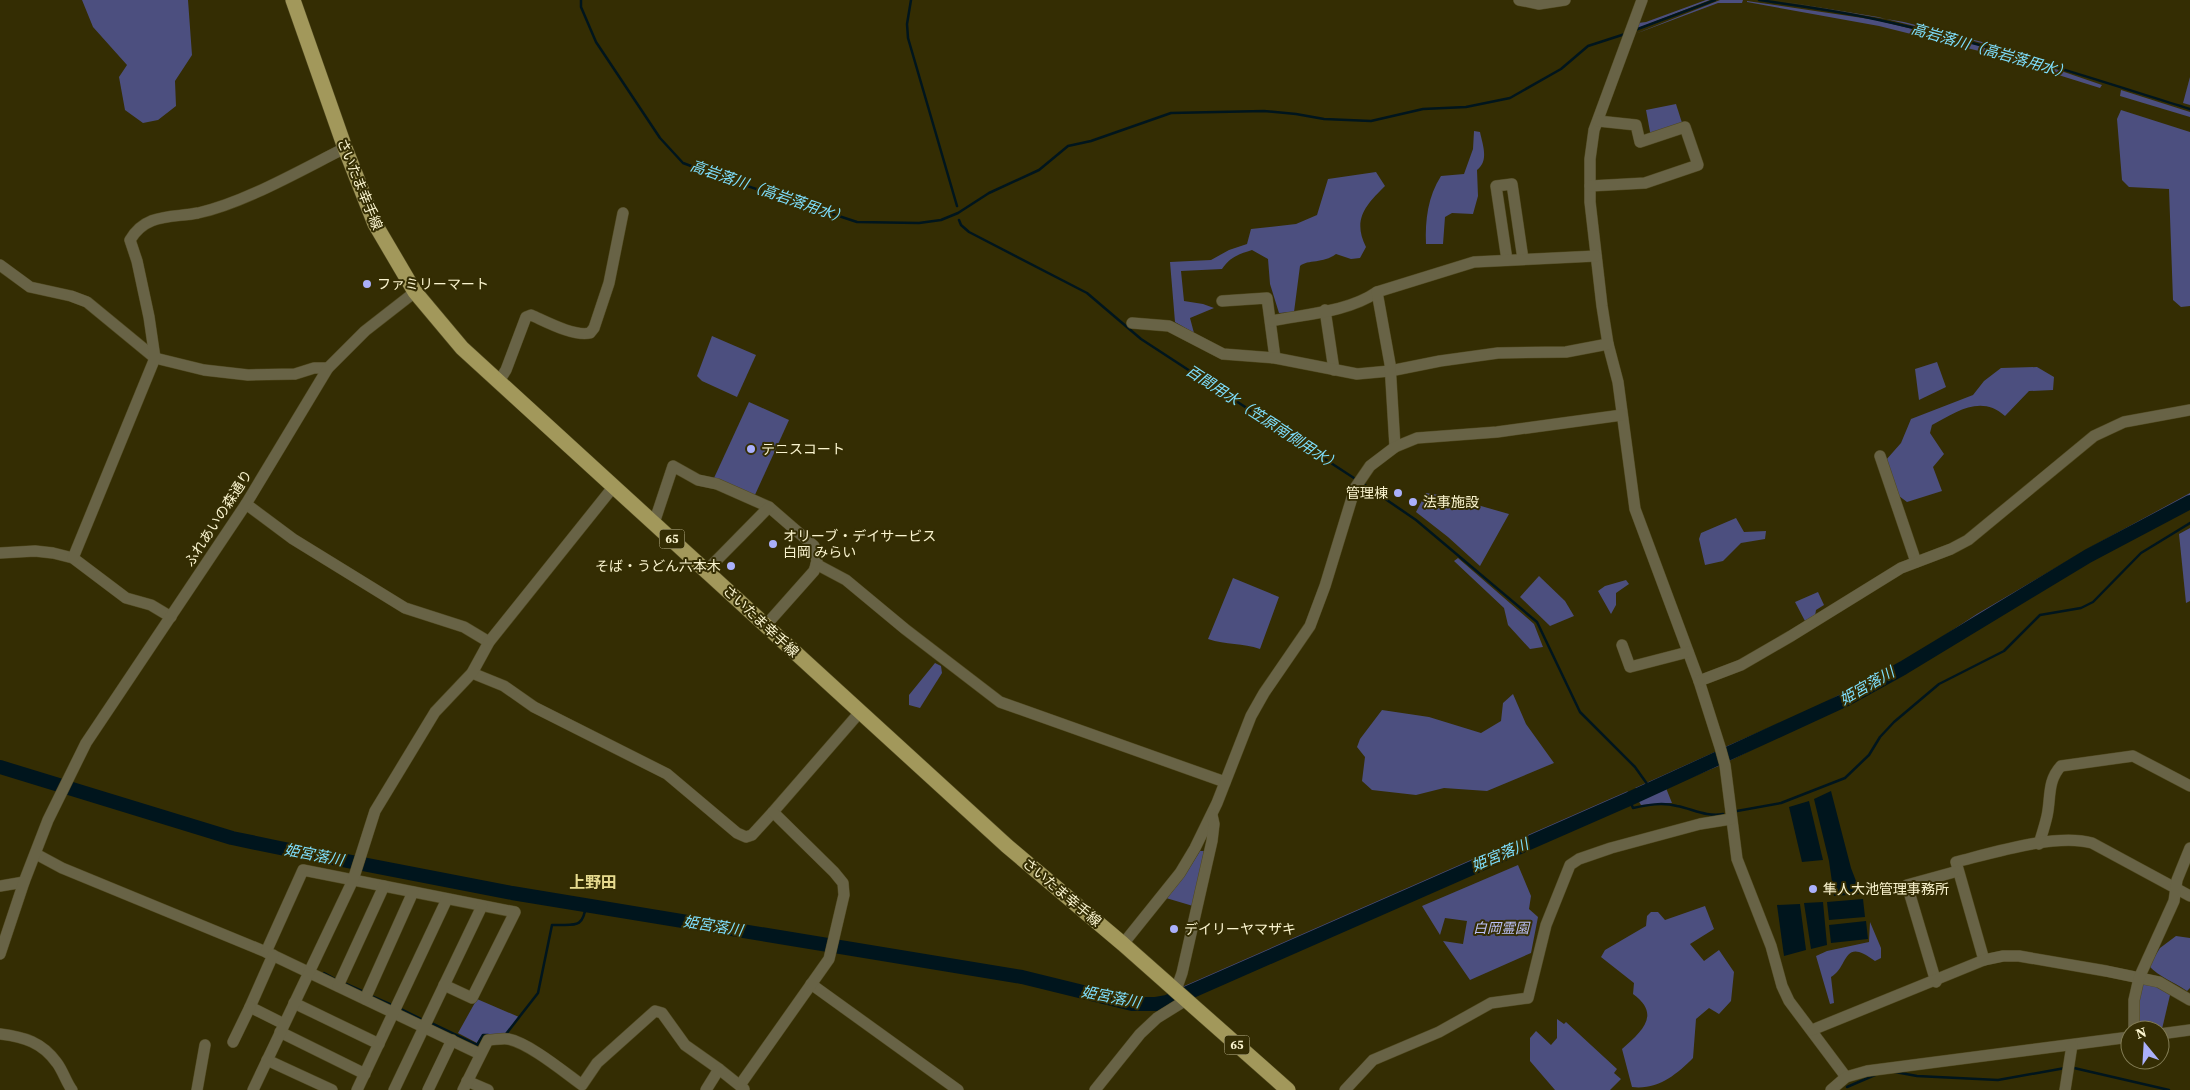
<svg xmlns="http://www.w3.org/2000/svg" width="2190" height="1090" viewBox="0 0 2190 1090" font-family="'Source Serif 4','Noto Sans JP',serif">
<rect width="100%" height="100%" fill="#342d03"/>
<g fill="#4c4f7f">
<path d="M 82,0 L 188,0 L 192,55 L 175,81 L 176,106 L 158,120 L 143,123 L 125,110 L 119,77 L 127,65 L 93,27 Z"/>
<path d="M 1706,0 L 1710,0 L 1636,29 L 1638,23 L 1646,22 Z"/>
<path d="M 1720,0 L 1743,0 L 1742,3 L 1718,3 L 1635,34 Z"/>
<path d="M 1774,0 L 1904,22 L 2029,54 L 2028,56 L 1967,39 L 1878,17 Z"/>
<path d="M 1747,1 L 1876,20 L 1977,45 L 2027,60 L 2027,63 L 1879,26 L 1747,2 Z"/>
<path d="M 2032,61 L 2102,85 L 2100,88 L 2030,66 Z"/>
<path d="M 2190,77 L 2190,105 L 2183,103 Z"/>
<path d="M 2121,90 L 2190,112 L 2190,117 L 2120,96 Z"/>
<path d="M 1676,104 L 1683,126 L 1651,137 L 1646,110 Z"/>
<path d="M 2121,110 L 2190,132 L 2190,306 L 2181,307 L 2173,300 L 2169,189 L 2129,187 L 2122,180 L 2117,119 Z"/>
<path d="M 1474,131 L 1480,132 C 1483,146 1489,161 1477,170 L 1478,196 L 1473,214 L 1452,213 L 1445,217 L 1443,244 L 1426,244 C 1425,220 1428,196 1441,176 L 1464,174 L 1473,149 Z"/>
<path d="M 1376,172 L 1385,186 C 1366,205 1352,219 1366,247 L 1360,258 L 1351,259 L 1336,254 C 1323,264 1308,259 1300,266 L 1294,312 L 1279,313 L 1270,284 L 1268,259 L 1252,250 C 1239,254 1230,257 1222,269 L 1181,271 L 1184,301 L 1203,304 L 1214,308 L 1190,318 L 1194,333 L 1175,322 L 1170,262 L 1211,260 L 1229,250 L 1247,244 L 1251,229 L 1296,224 L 1317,215 L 1328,179 Z"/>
<path d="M 712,336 L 756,355 L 737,397 L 702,381 L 697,376 Z"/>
<path d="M 1937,362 L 1946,387 L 1919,400 L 1915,369 Z"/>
<path d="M 2037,367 L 2054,377 L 2053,390 L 2029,391 L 2005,416 C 1981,394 1956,412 1932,425 L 1930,433 L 1944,454 L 1933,467 L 1942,491 L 1907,502 L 1899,496 L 1886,460 L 1901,443 L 1911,419 L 1973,395 L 1984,381 L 2001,368 Z"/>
<path d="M 749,402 L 789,420 L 754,497 L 714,478 Z"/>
<path d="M 1426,493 L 1446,496 L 1509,514 L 1480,566 L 1448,537 L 1416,512 Z"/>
<path d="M 2190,493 L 2190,499 L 2050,576 L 1891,673 L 1844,698 L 1726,752 L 1725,747 L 1816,707 L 1864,682 L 1916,654 L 1977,614 L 2091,547 Z"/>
<path d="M 2190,504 L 2190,507 L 2084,564 L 1895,680 L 1729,761 L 1728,757 L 1865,692 L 1914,665 L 2079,563 Z"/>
<path d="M 1736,518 L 1744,532 L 1766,531 L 1765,539 L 1741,543 L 1723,561 L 1705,565 L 1699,539 L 1701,533 Z"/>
<path d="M 2190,528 L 2190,601 L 2186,603 L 2179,534 Z"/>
<path d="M 1458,558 L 1534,624 L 1543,647 L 1530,649 L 1508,625 L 1504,608 L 1454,561 Z"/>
<path d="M 1539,576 L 1565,601 L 1574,616 L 1550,626 L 1520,597 Z"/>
<path d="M 1233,578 L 1279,597 L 1260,649 C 1243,643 1226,645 1208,639 Z"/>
<path d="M 1626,580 L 1629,584 L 1616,593 L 1616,605 L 1611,614 L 1598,591 L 1605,586 Z"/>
<path d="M 1818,592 L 1824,605 L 1816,610 L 1815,616 L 1805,621 L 1795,602 Z"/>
<path d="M 935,663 L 941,666 L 942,673 L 920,708 L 909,705 L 909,695 Z"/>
<path d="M 1513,694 L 1526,724 L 1554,763 L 1487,791 L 1444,788 L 1416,795 L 1372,790 L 1362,781 L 1365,757 L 1357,747 L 1360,739 L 1382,710 L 1429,717 L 1481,733 L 1501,721 L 1503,703 Z"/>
<path d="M 1717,751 L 1718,755 L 1644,788 L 1635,788 Z"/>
<path d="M 1719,760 L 1721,765 L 1666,788 L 1672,803 L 1641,805 L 1638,800 L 1647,792 Z"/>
<path d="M 1628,791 L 1623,798 L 1185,990 L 1182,987 Z"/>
<path d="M 1200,851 L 1204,851 L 1193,906 L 1166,898 L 1185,875 Z"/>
<path d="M 1518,865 L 1531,896 L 1529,909 L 1538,917 L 1531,953 L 1470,980 L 1443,941 L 1463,944 L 1467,921 L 1445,918 L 1440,935 L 1422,906 Z"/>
<path d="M 1705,906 L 1714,929 L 1690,944 L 1704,961 L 1719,950 L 1734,972 L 1731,1001 L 1719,1014 L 1709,1008 L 1696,1019 L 1693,1058 C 1676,1075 1658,1090 1632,1087 L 1622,1049 C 1641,1032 1662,1015 1633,994 L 1634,983 L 1601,957 L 1605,950 L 1646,926 L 1647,916 L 1651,912 L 1658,912 L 1665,920 Z"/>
<path d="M 1870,922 L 1881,948 L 1881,958 L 1875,961 C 1842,936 1849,967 1831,977 L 1834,1003 L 1830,1004 L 1816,956 L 1827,951 L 1869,942 Z"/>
<path d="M 2176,936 L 2190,938 L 2190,988 L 2187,991 C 2174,982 2159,977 2149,966 L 2160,948 Z"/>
<path d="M 2144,982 L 2171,991 L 2162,1029 L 2137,1024 L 2137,1004 Z"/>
<path d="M 477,999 L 519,1017 L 507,1034 L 483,1034 L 477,1043 L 458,1033 Z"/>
<path d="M 1557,1019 L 1564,1024 L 1566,1022 L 1617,1069 L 1614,1073 L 1621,1079 L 1610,1090 L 1555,1090 L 1530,1061 L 1530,1038 L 1536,1031 L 1551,1045 L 1557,1038 Z"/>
</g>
<g fill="#00151d">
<path d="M 1831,791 L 1851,868 L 1861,894 L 1834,896 L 1829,861 L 1814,799 Z"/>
<path d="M 1809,801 L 1823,860 L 1802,862 L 1789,807 Z"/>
<path d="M 1863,899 L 1865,917 L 1829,920 L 1827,902 Z"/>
<path d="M 1823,902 L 1827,945 L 1811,949 L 1804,903 Z"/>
<path d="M 1800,904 L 1806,950 L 1784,956 L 1777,905 Z"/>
<path d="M 1866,921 L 1868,939 L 1831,943 L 1829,925 Z"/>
</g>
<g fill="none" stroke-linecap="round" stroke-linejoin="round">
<g stroke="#00151d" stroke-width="2.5">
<path d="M 581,0 L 581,7 L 596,42 L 660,138 L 683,163 L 723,178 L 857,222 L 919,223 L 941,220 L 958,213 L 989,193 L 1039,170 L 1068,146 L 1091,141 L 1171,113 L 1264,111 L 1296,114 L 1324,119 L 1371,121 L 1423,109 L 1466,107 L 1510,98 L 1561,69 L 1588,46 L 1625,34"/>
<path d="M 911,0 L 907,24 L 908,38 L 957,206"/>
<path d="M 1759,0 C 1799,6 1840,11 1879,20 C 1985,43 2087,77 2190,109"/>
<path d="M 1635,30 L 1715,0"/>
<path d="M 959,220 L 961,225 L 969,232 L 1087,293 L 1141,339 L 1357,480"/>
<path d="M 1362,483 L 1416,520 L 1537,622 L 1580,712 L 1635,767 L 1650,788"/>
<path d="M 1629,799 L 1633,808 C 1647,805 1662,802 1677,806 C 1693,809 1706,817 1723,814"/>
<path d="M 1737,811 L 1781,803 L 1845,778 L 1869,755 L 1880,737 L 1894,722 L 1939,684 L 2004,651 L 2040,615 L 2081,608 L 2093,602 L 2141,553 L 2190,523"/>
<path d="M 324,973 L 337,980"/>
<path d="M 344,983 L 364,992"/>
<path d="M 369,995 L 394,1006"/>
<path d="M 399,1008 L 423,1020"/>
<path d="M 431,1023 L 477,1045 L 483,1035 L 488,1035"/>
<path d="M 506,1034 L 538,993 L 552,925 C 574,924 583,930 586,905"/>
<path d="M 2074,1068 L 2169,1090"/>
<path d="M 1895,1072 L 1917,1076 L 1998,1080 L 2065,1068"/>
<path d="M 1847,1087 L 1875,1075"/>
</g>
<path stroke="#00151d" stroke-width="14" d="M 0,767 L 232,838 L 280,848 L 512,893 L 1022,977 L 1132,1004 L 1156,1004 L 1167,1002 L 1629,799 L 1845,700 L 1903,668 L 2088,556 L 2190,502"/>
<defs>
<g id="minor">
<path d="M 1519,0 L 1539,4 L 1565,0"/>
<path d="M 1642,0 L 1594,130 L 1590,159 L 1590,202 L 1602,306 L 1608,344 L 1618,382 L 1635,509 L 1699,681 L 1720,747 L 1725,765 L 1737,859 L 1771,946 L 1782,986 L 1789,1001 L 1846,1077"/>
<path d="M 1590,186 L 1645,183 L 1698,165 L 1685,127 L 1640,142 L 1636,125 L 1598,121"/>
<path d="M 1507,260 L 1496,186 L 1512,184 L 1523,259"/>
<path d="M 0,265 L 30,287 L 71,296 L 87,302 L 155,358 L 204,370 L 248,375 L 295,374 L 314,368 L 328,368"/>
<path d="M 1222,301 L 1267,298 L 1275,358"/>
<path d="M 1325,310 L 1334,370"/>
<path d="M 1271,321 C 1306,314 1348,312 1377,292"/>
<path d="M 1132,323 L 1169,326 L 1223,354 L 1275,358 L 1357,374 L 1390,371 L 1440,361 L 1498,353 L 1566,352 L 1608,344"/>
<path d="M 499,381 L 506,370 L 526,317 L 531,315 C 545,321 574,337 590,333 L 594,328 L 609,283 L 623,213"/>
<path d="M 1395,447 L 1390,364 L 1377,292 L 1474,262 L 1596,256"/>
<path d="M 1880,456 L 1916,562"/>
<path d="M 246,504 L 293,539 L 405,608 L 464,627 L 489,642"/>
<path d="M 654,523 L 673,466 L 698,480 L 717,484 L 769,507 L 814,546 L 817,562 L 814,571 L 766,625"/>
<path d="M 0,553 L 35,551 L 53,553 L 73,558 L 126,598 L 151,605 L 171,617"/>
<path d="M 73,558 L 155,358 L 149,317 L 137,261 L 130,240 C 146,213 171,218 198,213 C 244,203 301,170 345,148"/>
<path d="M 816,564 L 846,580 L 905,629 L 1000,702 L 1225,782"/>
<path d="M 706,571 L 769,507"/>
<path d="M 1622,645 L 1630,667 L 1688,652"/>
<path d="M 472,673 L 504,686 L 534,707 L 667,774 L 737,833 L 746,837 L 752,835 L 773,812 L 860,712"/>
<path d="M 1699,681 L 1741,665 L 1791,636 L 1901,568 L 1951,549 L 1968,540 L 2094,436 L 2124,422 L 2190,410"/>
<path d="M 2039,844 C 2042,834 2045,825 2047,816 C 2051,798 2047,781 2061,766 L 2133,756 L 2190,786"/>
<path d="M 36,854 L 62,868 L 266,952 L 480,1054"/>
<path d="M 0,886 L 24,882"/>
<path d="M 1123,944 L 1180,873 L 1195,848 L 1217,803 L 1251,716 L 1264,693 L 1310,626 L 1325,586 L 1355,488 L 1370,466 L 1395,447 L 1417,438 L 1497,432 L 1622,415"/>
<path d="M 266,952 L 303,870 L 515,912 L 472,998 L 444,985"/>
<path d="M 0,954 L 24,882 L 48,820 L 86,743 L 246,504 L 328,368 L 365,331 L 415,292"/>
<path d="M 273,955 L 250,1007 L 284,1024"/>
<path d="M 1984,960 L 1956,862 C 1992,853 2056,833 2092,843 L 2190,896"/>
<path d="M 1936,982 L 1907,885 L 1958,871"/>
<path d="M 811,984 L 958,1090"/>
<path d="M 338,986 L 384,886"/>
<path d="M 1176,990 L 1182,973 L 1212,841 L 1214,824 L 1212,815"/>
<path d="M 365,999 L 413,892"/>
<path d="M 294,1003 L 379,1044"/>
<path d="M 1812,1030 L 1984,960 L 2003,956 L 2019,956 L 2106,971 L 2159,982 L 2190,1000"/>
<path d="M 2134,1030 L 2134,1000 L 2139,978 L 2174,901 L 2177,880 L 2190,848"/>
<path d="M 280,1032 L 365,1074"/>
<path d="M 0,1034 C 24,1037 42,1042 57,1063 C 63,1071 66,1082 72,1090"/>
<path d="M 2160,1034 L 2190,1030"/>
<path d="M 233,1042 L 250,1007"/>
<path d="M 267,1060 L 332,1090"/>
<path d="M 467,1081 L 488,1090"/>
<path d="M 740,1085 L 829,959 L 844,895 L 843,883 L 834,872 L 773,812"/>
<path d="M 197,1090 L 205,1045"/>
<path d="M 253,1090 L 353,880 L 375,811 L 435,712 L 472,673 L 489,642 L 614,486"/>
<path d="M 357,1090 L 447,899"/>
<path d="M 394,1090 L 482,906"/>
<path d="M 428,1090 L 452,1040"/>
<path d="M 463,1090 L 488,1040 C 494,1040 502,1038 508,1039 C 529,1043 564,1072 582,1085 L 597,1063 L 655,1011 L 662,1013 L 685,1045 L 719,1069"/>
<path d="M 706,1090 L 719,1069 L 744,1089"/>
<path d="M 1095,1090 L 1140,1034 L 1157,1018 L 1186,1000"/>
<path d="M 1345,1090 L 1373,1060 L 1439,1032 L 1491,1003 L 1528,998 L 1546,925 L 1570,865 L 1579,859 L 1611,848 L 1700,824 L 1731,819"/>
<path d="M 1831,1090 L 1846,1077 L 1867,1071 L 2130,1037"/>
<path d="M 2065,1090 L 2072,1045"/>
</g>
<path id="major" d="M 293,0 L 345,148 L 375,224 L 415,292 L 462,348 L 1007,846 L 1123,944 L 1288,1090"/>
</defs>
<use href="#minor" stroke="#504920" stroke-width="12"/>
<use href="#major" stroke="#504920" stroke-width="16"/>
<use href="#minor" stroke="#686346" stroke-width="11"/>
<use href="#major" stroke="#a2985b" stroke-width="15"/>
</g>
<g fill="#aab0fb" stroke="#342d03" stroke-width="2">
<circle cx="367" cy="284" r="5"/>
<circle cx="751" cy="449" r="5"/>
<circle cx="1398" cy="493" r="5"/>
<circle cx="1413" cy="502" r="5"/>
<circle cx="773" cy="544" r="5"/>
<circle cx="731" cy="566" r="5"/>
<circle cx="1813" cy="889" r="5"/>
<circle cx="1174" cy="929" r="5"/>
</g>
<g text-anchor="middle" stroke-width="4" stroke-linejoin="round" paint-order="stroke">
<g fill="#342d03" stroke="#bfb892" stroke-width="1">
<rect x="659.5" y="529.5" width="25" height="19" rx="4"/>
<rect x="1224.5" y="1035.5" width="25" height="19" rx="4"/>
</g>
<g font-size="12" font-weight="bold" fill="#faf4cf">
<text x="672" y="543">65</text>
<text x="1237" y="1049">65</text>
</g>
<g font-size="14" fill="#faf4cf" stroke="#342d03">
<text transform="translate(360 184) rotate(68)" y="5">さいたま幸手線</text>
<text transform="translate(218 518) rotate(-57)" y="5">ふれあいの森通り</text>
<text transform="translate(761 621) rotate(43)" y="5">さいたま幸手線</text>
<text transform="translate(1062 892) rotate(40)" y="5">さいたま幸手線</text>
</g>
<g font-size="14" fill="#faf4cf" stroke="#342d03" text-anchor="start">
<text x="377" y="289">ファミリーマート</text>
<text x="761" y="454">テニスコート</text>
<text x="1388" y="498" text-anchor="end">管理棟</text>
<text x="1423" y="507">法事施設</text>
<text x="783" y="541">オリーブ・デイサービス<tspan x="783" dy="16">白岡 みらい</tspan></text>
<text x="721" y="571" text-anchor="end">そば・うどん六本木</text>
<text x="1823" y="894">隼人大池管理事務所</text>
<text x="1184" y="934">デイリーヤマザキ</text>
</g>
<g font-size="14" font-style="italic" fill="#bcc1f6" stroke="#342d03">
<text x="1501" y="933">白岡霊園</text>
</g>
<g font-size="15" font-style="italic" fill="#7edefc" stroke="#342d03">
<text transform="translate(1991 51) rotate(16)" y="5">高岩落川（高岩落用水）</text>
<text transform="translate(769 192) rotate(19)" y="5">高岩落川（高岩落用水）</text>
<text transform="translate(1263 418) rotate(33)" y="5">百間用水（笠原南側用水）</text>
<text transform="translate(1867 686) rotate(-30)" y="5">姫宮落川</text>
<text transform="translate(314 855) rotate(11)" y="5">姫宮落川</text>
<text transform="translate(1500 855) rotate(-23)" y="5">姫宮落川</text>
<text transform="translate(713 926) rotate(9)" y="5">姫宮落川</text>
<text transform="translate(1111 997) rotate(11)" y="5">姫宮落川</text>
</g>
<g font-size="16" font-weight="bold" fill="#e7db8f" stroke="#342d03">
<text x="593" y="888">上野田</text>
</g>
</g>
<g transform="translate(2145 1045) rotate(342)"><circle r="24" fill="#342d03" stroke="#837d55"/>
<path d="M0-4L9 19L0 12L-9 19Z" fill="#aab0fb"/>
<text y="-8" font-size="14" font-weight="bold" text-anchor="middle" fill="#faf4cf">N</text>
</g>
</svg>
